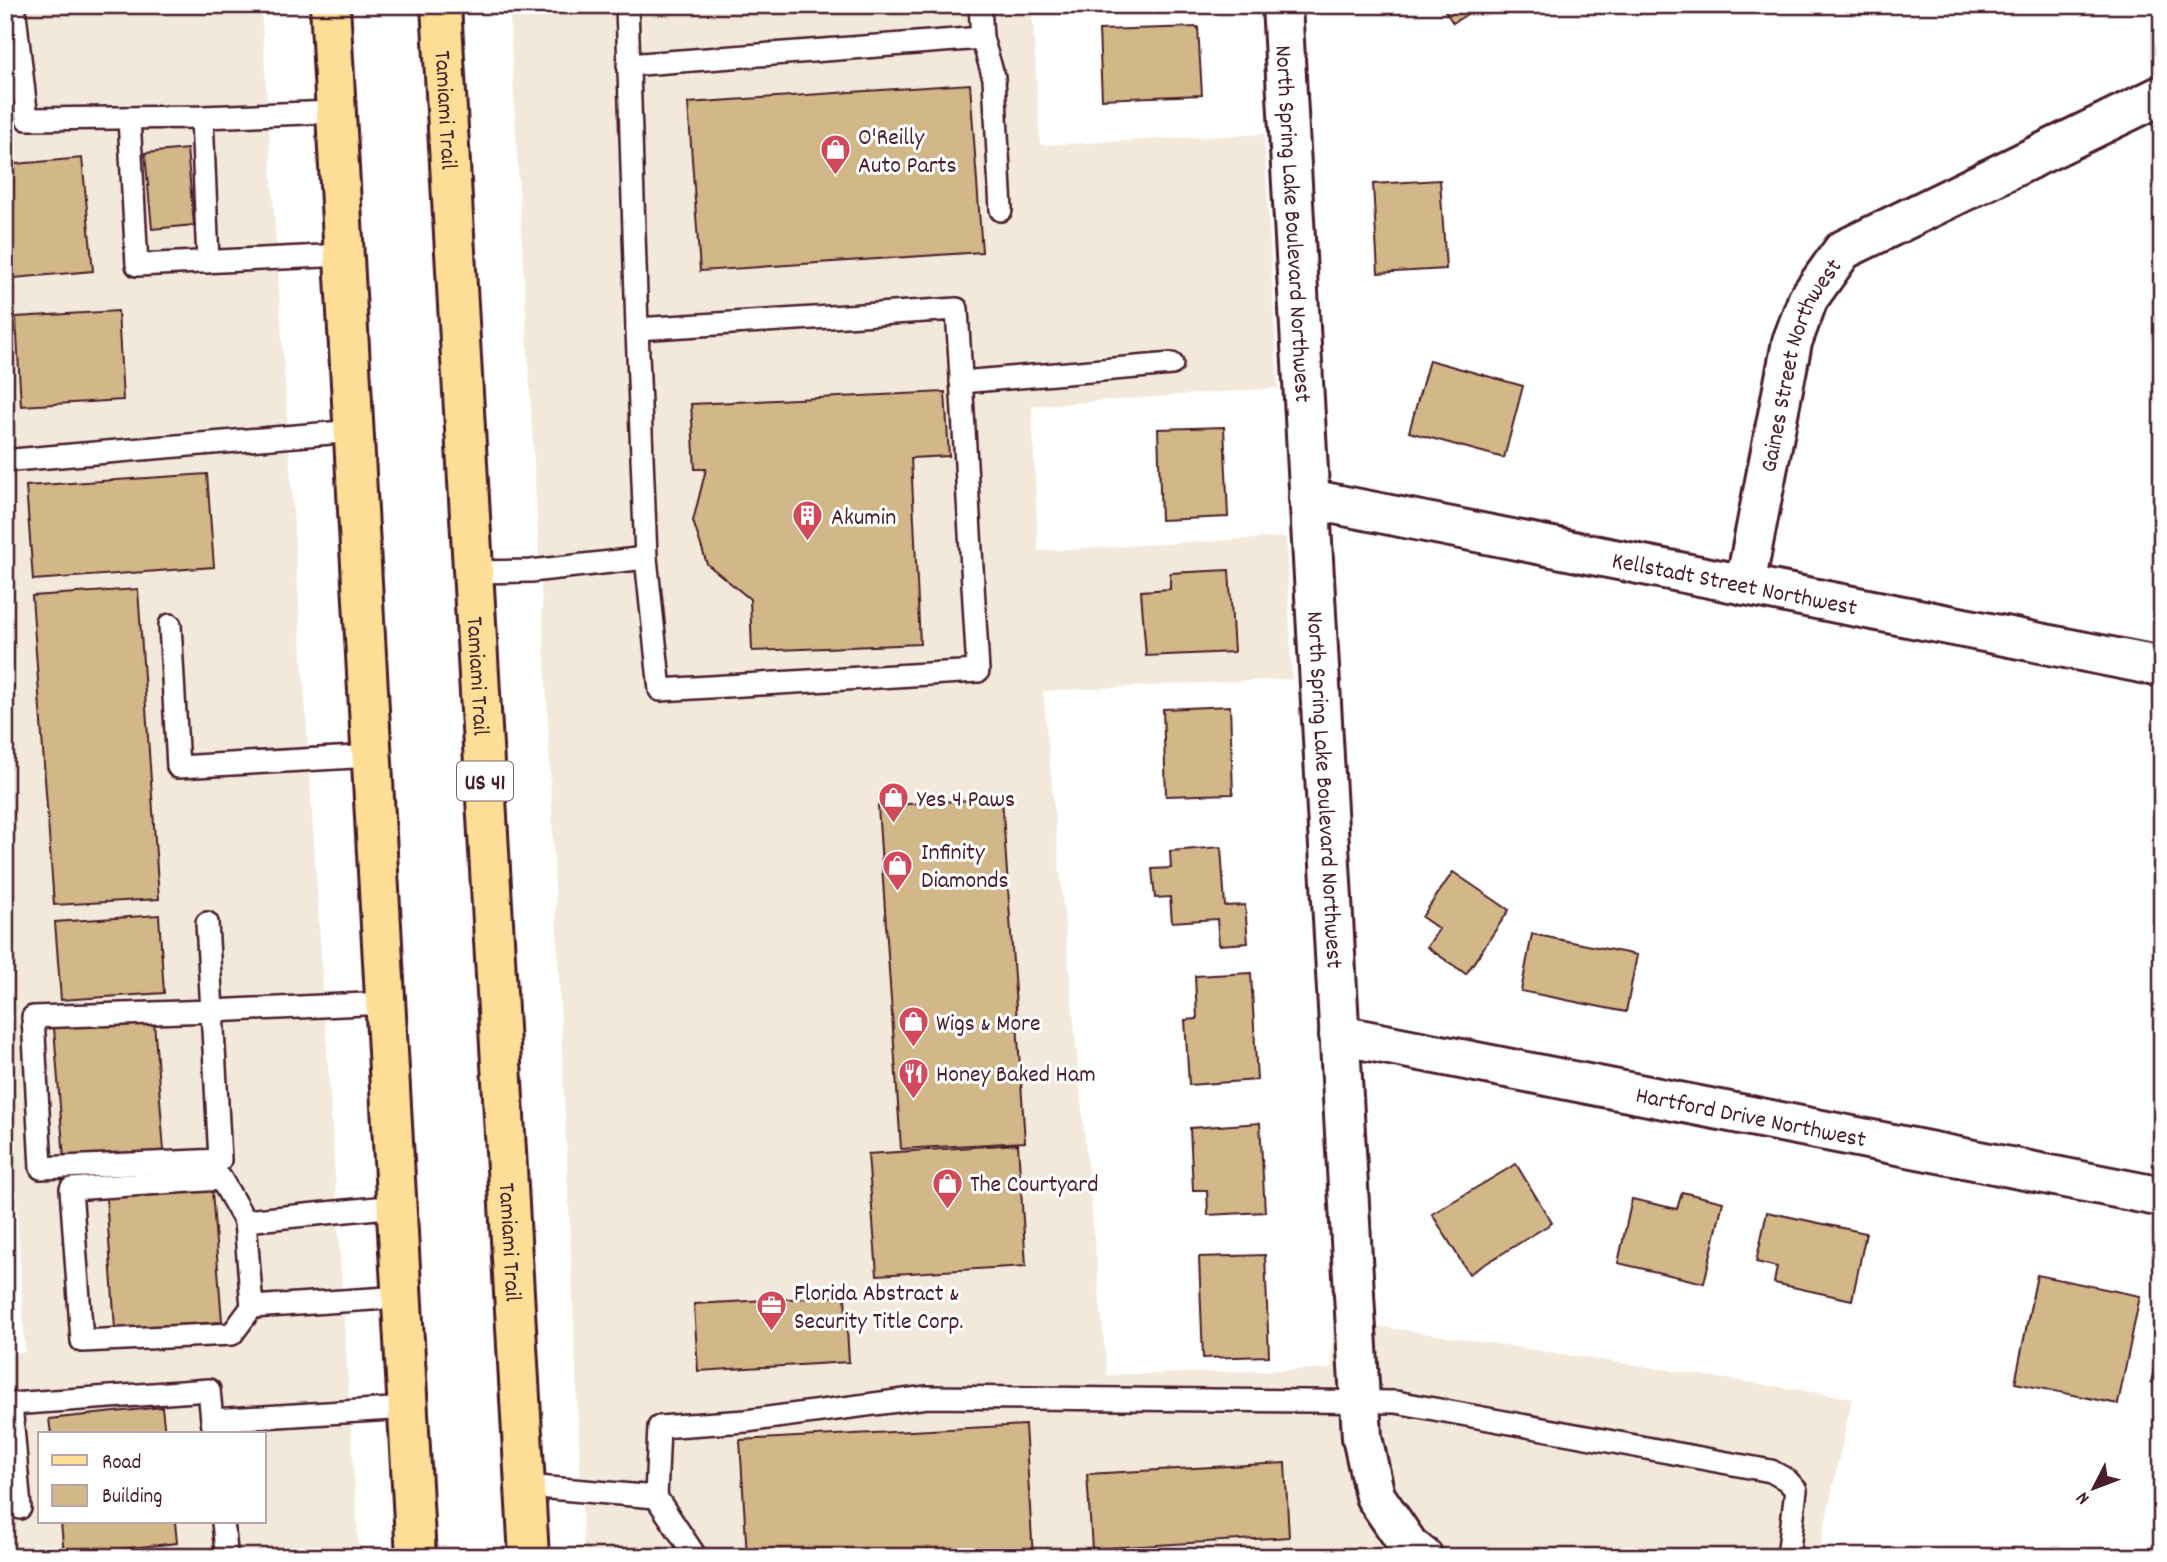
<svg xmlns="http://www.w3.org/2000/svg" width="2167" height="1562" viewBox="0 0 2167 1562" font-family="Dekko,sans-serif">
<rect width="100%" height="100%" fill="#fff"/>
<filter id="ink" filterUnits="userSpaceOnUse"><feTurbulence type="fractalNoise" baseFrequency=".0143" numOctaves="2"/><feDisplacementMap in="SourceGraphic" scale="14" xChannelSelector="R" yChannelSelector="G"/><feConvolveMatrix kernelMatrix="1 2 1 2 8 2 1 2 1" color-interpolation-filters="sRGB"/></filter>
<g filter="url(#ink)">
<g fill="#f2e9db" fill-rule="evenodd">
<path d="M 5,5 L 261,5 L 359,1557 L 5,1557 L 5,1353 L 25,1352 L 5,989 ZM 40,1434 L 264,1434 L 264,1522 L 40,1522 Z"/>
<path d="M 509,5 L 1032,5 L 1040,145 L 1264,134 L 1278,388 L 1032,406 L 1038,551 L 1286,537 L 1292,679 L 1043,691 L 1107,1375 L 1332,1369 L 1332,1326 L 1383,1327 L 1852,1398 L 1818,1557 L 584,1557 L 547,700 Z"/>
</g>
<g fill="#d2b788" stroke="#4a1f2b" stroke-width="2">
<path d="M 1441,5 L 1482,5 L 1453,23 Z"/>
<path d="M 1198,27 L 1202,95 L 1102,99 L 1099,30 Z"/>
<path d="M 970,84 L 982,252 L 700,271 L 688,103 Z"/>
<path d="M 187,149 L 194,225 L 152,229 L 145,153 Z"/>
<path d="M 82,158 L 93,271 L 14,278 L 5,165 Z"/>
<path d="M 1440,180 L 1446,269 L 1378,273 L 1373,184 Z"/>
<path d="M 118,311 L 123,400 L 21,406 L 16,317 Z"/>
<path d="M 1429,360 L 1523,386 L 1504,458 L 1409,432 Z"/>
<path d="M 945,392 L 949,456 L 911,458 L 920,644 L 752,651 L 750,599 L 707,564 L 693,521 L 706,469 L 695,469 L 691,404 Z"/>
<path d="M 1224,427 L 1228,517 L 1161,520 L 1158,429 Z"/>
<path d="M 207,474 L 214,567 L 33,580 L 26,486 Z"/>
<path d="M 1229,570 L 1234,652 L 1146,656 L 1141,591 L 1170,589 L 1170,573 Z"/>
<path d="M 138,589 L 159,899 L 54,905 L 32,596 Z"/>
<path d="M 1230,706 L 1233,794 L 1166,796 L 1163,709 Z"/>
<path d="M 1002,798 L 1025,1142 L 901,1149 L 878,806 Z"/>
<path d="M 1221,847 L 1225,906 L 1245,905 L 1248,943 L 1219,945 L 1217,919 L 1172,922 L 1170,897 L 1155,898 L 1152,869 L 1171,868 L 1170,851 Z"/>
<path d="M 1453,872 L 1509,910 L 1466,974 L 1427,947 L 1439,929 L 1422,917 Z"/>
<path d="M 159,915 L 164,993 L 61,1000 L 55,922 Z"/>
<path d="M 1532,934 L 1637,955 L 1626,1012 L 1521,991 Z"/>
<path d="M 1251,973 L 1257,1080 L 1189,1085 L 1185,1020 L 1197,1019 L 1195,976 Z"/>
<path d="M 154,1021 L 164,1151 L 64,1159 L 54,1028 Z"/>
<path d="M 1260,1123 L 1265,1212 L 1208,1215 L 1207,1190 L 1193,1190 L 1190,1128 Z"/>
<path d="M 1018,1144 L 1026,1266 L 877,1275 L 868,1154 Z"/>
<path d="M 1516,1164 L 1552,1223 L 1469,1274 L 1432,1214 Z"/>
<path d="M 212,1190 L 222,1322 L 115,1329 L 106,1197 Z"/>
<path d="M 1682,1192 L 1723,1202 L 1704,1283 L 1618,1263 L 1632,1199 L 1677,1209 Z"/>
<path d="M 1767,1212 L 1866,1233 L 1852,1300 L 1774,1283 L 1777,1267 L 1756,1262 Z"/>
<path d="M 1265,1255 L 1269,1356 L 1203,1358 L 1199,1257 Z"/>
<path d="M 2037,1275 L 2140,1296 L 2118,1404 L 2015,1383 Z"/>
<path d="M 845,1296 L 849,1362 L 698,1371 L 694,1304 Z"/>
<path d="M 2162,1335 L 2162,1385 L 2151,1382 Z"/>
<path d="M 162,1407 L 165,1434 L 51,1434 L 49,1419 Z"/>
<path d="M 1025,1425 L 1033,1557 L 747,1557 L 740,1440 Z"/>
<path d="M 1285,1463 L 1289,1537 L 1092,1549 L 1087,1474 Z"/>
<path d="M 61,1522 L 175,1522 L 177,1543 L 64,1555 Z"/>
</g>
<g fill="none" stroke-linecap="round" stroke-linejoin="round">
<defs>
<g id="lane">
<path d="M 14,5 L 27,119 L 202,117 L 335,112"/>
<path d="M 980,5 L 982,38 L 994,78 L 1001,210"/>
<path d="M 628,65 L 982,38"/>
<path d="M 202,117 L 208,262"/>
<path d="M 129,118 L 137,265 L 344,255"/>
<path d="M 637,329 L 646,558"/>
<path d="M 961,382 L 1172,364"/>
<path d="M 13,460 L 354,431"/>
<path d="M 474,572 L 531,571 L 646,558 L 660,690 L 978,671 L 957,309 L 637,329 L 627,5"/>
<path d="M 170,625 L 178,767 L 372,756"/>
<path d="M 207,923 L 212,1011 L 33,1017 L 41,1168 L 220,1160 L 212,1011 L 386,1003"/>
<path d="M 397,1206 L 245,1221 L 252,1307 L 402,1297"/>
<path d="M 245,1221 L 221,1179 L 71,1189 L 82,1341 L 232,1334 L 252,1307"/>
<path d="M 214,1432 L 212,1420 L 408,1408"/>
<path d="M 525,1486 L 656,1497"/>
<path d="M 20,1508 L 11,1404 L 209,1390 L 212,1420"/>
<path d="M 223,1522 L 226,1551"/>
<path d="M 696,1557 L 656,1497 L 659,1427 L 746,1421 L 927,1397 L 1396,1402 L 1771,1471 L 1787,1480 L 1796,1490 L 1788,1557"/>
</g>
<g id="street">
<path id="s1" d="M 1282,5 L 1362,1437 L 1375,1496 L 1409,1546 L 1423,1557"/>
<path id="s2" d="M 1309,499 L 2162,667"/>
<path id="s3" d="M 1745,585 L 1792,342 L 1808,299 L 1843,250 L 2162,95"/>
<path id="s4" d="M 1339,1035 L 2162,1197"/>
</g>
<g id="primary">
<path d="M 330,5 L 416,1557"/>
<path id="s5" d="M 441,5 L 529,1557"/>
</g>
</defs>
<use href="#lane" stroke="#4a1f2b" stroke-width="26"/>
<use href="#street" stroke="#4a1f2b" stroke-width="44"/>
<use href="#primary" stroke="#4a1f2b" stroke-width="44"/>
<use href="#lane" stroke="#fff" stroke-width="21"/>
<use href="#street" stroke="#fff" stroke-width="38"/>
<use href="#primary" stroke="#fedd96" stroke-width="38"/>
</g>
</g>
<defs>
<symbol id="shop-pin" viewBox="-11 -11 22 30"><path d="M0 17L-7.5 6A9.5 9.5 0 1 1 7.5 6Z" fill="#d1495b" stroke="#fff"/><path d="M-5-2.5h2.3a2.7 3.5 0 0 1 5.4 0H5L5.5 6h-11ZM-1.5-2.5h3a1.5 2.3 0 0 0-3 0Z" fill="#fff"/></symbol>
<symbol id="building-pin" viewBox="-11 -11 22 30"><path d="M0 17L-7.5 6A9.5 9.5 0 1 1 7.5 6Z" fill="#d1495b" stroke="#fff"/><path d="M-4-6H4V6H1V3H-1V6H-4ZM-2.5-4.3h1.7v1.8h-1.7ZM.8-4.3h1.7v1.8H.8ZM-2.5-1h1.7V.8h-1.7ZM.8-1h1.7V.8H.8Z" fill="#fff"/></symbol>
<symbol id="restaurant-pin" viewBox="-11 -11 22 30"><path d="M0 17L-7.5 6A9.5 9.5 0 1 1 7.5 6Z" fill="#d1495b" stroke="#fff"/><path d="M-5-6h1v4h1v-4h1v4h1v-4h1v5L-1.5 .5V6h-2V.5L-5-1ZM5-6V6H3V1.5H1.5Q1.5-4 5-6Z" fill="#fff"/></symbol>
<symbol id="office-pin" viewBox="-11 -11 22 30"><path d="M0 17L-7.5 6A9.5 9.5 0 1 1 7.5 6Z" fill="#d1495b" stroke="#fff"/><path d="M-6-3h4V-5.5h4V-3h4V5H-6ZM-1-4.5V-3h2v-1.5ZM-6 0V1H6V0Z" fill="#fff"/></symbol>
</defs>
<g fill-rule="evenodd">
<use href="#shop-pin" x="818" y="132" width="35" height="47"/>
<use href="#building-pin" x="790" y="498" width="35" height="47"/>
<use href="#shop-pin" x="876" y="780" width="35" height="47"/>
<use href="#shop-pin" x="880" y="848" width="35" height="47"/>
<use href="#shop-pin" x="896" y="1004" width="35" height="47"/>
<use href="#restaurant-pin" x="896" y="1056" width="35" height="47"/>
<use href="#shop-pin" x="930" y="1166" width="35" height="47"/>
<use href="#office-pin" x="754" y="1288" width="35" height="47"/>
</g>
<g text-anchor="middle" stroke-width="6" stroke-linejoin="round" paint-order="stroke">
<rect fill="#fff" stroke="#80626b" stroke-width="2" x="457" y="761.5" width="56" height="39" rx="5"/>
<g font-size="23" font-weight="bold" fill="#4a1f2b">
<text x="485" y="789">US 41</text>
</g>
<g font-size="24" fill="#4a1f2b" stroke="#fff">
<text dy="8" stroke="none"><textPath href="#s5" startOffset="105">Tamiami Trail</textPath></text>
<text dy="8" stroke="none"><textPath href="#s1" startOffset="219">North Spring Lake Boulevard Northwest</textPath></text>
<text dy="8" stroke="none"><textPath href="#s3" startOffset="228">Gaines Street Northwest</textPath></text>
<text dy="8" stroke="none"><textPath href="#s2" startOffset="434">Kellstadt Street Northwest</textPath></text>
<text dy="8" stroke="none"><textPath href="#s5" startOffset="672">Tamiami Trail</textPath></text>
<text dy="8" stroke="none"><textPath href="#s1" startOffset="786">North Spring Lake Boulevard Northwest</textPath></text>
<text dy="8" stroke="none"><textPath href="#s4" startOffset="420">Hartford Drive Northwest</textPath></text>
<text dy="8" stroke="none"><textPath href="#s5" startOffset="1239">Tamiami Trail</textPath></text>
</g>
<g font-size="24" fill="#4a1f2b" stroke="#fff" text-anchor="start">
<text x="858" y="144">O'Reilly<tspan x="858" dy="28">Auto Parts</tspan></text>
<text x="831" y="524">Akumin</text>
<text x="917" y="806">Yes 4 Paws</text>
<text x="921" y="859">Infinity<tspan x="921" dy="28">Diamonds</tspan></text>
<text x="936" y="1030">Wigs &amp; More</text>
<text x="936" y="1081">Honey Baked Ham</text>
<text x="970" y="1191">The Courtyard</text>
<text x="794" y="1300">Florida Abstract &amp;<tspan x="794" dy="28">Security Title Corp.</tspan></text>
</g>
</g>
<rect width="2167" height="1562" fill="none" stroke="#fff" stroke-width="28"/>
<rect x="14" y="14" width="2139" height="1534" fill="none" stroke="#4a1f2b" stroke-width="2.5" filter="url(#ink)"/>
<rect x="38" y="1432" width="228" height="91" fill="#ffffff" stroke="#b7a5aa" stroke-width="2"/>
<rect x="52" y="1455" width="35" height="10" fill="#fedd96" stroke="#b7a5aa" stroke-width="2"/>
<text x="102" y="1468" font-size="21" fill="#4a1f2b">Road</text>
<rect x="52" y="1485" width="35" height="21" fill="#d2b788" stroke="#b7a5aa" stroke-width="2"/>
<text x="102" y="1502" font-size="21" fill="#4a1f2b">Building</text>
<g transform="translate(2094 1488) rotate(228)" stroke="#ffffff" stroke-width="5" paint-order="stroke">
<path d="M0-5L12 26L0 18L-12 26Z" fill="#4a1f2b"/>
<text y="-10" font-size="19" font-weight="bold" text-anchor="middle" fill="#4a1f2b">N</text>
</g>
</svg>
